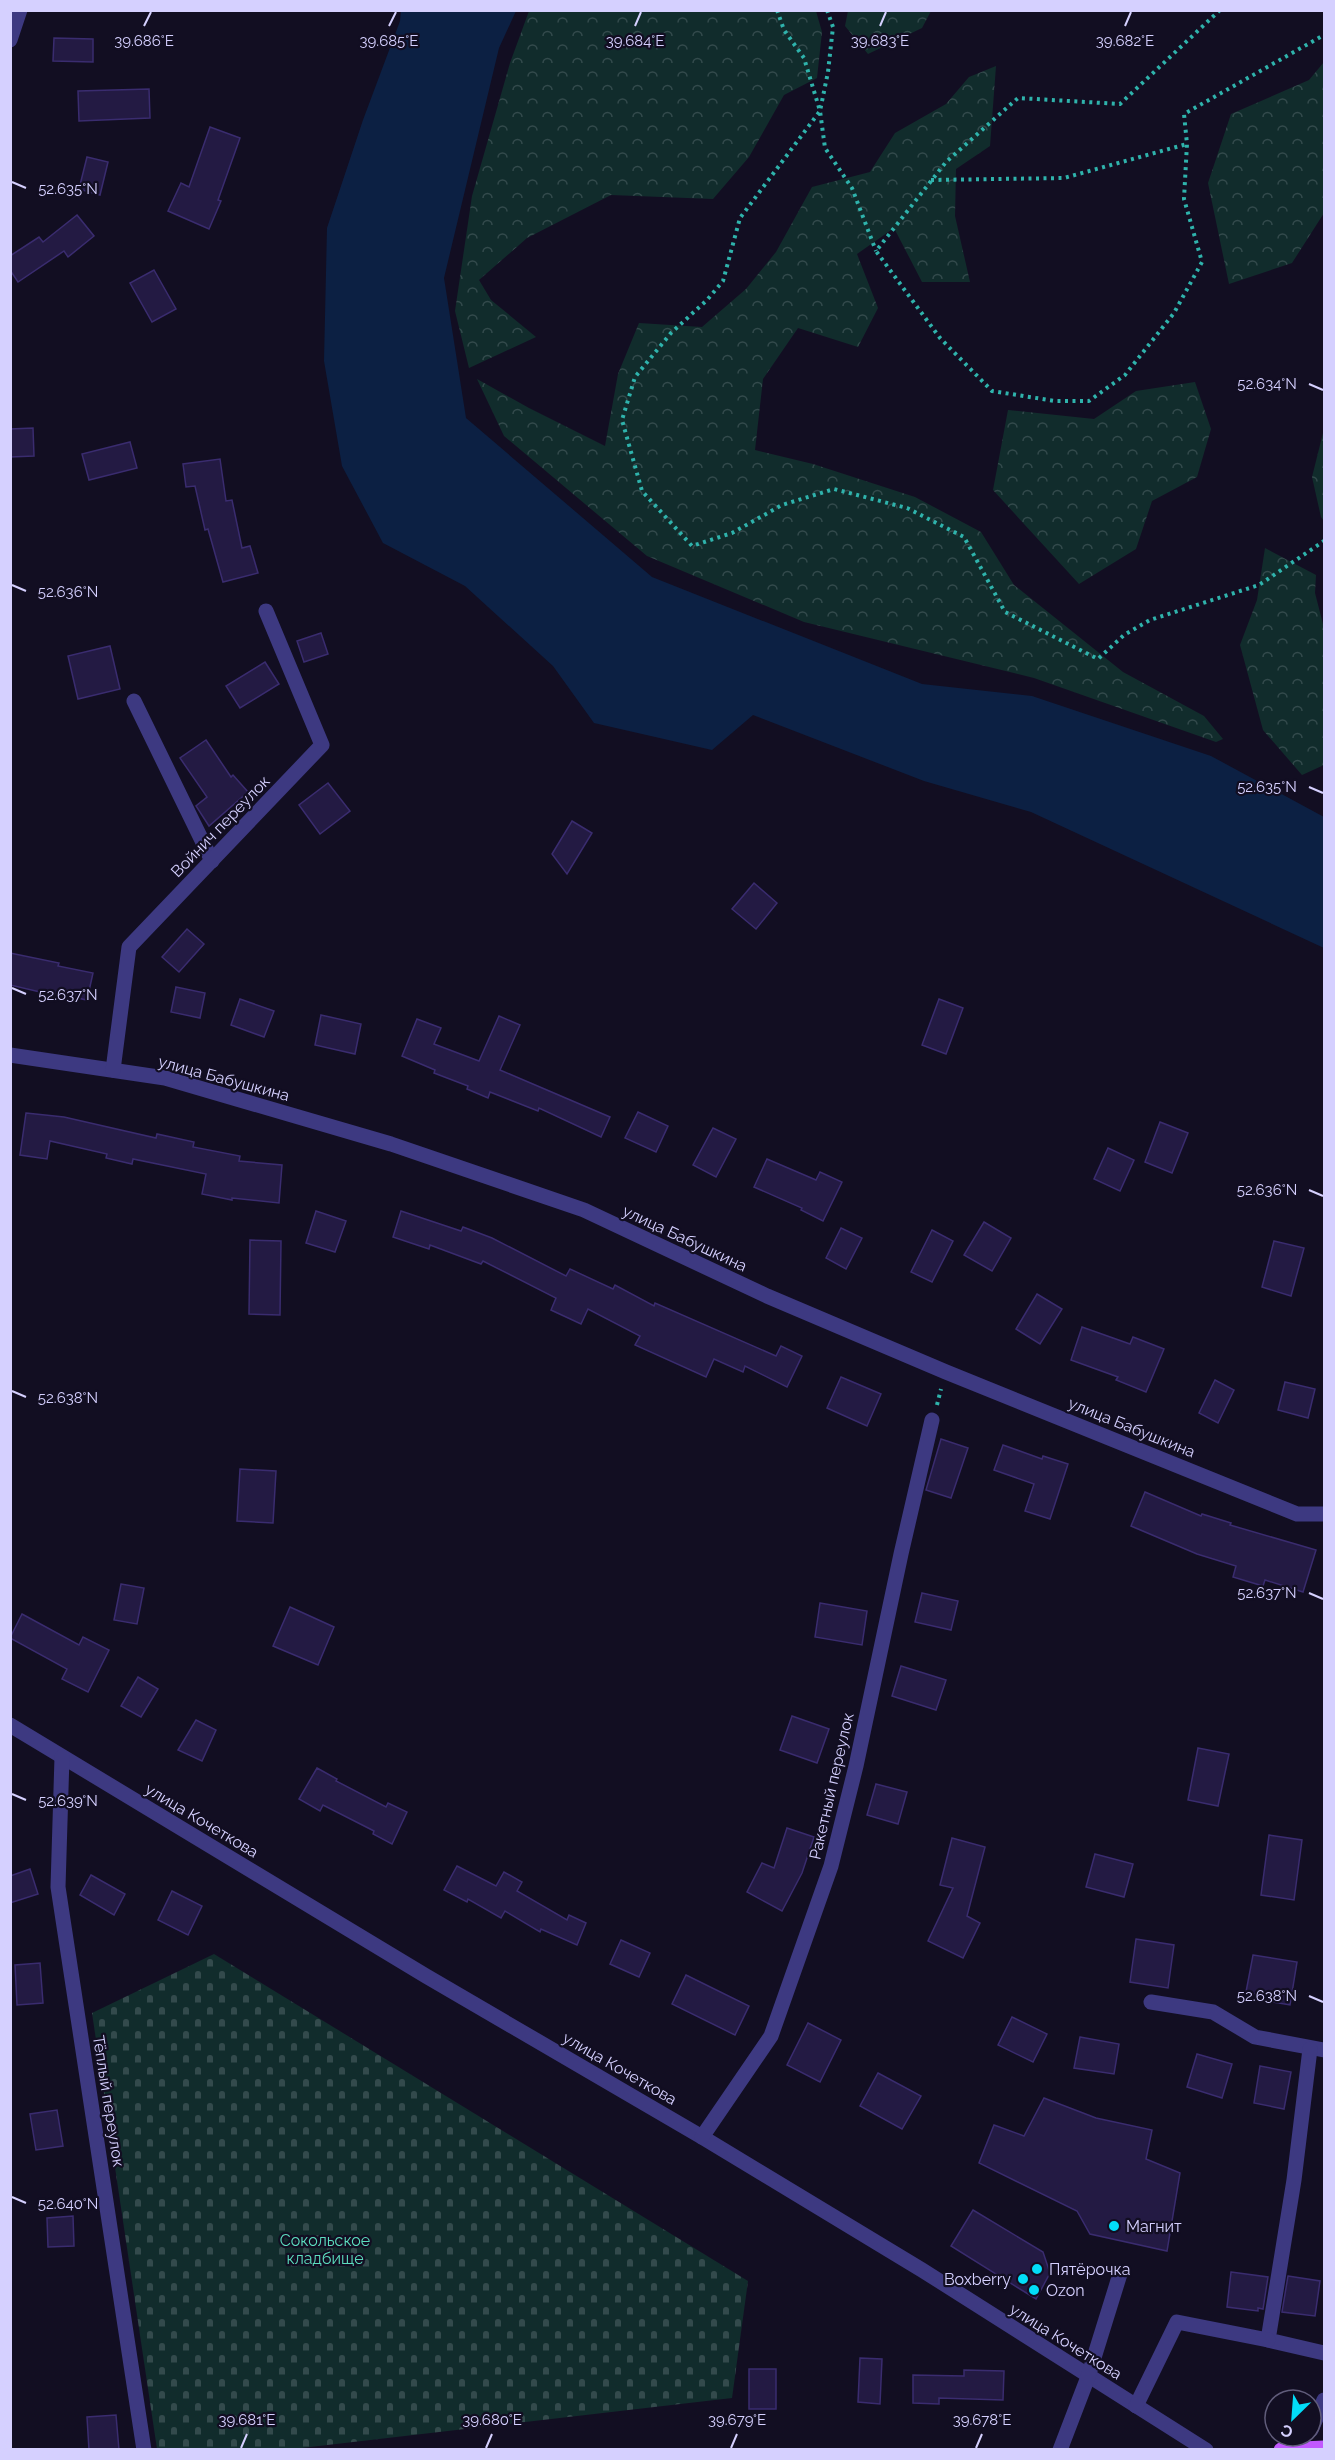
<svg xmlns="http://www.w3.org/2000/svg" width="1335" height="2460" viewBox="0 0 1335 2460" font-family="Raleway,sans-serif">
<defs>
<pattern id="forest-crowns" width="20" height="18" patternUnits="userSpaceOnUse" patternTransform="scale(1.5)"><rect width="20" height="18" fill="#112c2c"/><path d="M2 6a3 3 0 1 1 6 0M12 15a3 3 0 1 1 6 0" fill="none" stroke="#334a4c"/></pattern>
<pattern id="cemetery-stones" width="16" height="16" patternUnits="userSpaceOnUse" patternTransform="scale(1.5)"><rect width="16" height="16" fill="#112c2c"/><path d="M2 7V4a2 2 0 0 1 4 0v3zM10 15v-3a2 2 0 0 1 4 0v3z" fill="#334a4c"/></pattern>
</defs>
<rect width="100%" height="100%" fill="#120e22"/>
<g fill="url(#forest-crowns)">
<path d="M 529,11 L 816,11 L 822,32 L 817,78 L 784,95 L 749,157 L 713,199 L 611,195 L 527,238 L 479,280 L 491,300 L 536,337 L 469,368 L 455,311 L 472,196 L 510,63 Z"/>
<path d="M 848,11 L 848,10 L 931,11 L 922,28 L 868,54 L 845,26 Z"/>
<path d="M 1324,62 L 1324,213 L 1292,263 L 1229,284 L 1208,183 L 1231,114 L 1309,80 Z"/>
<path d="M 996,66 L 990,146 L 956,169 L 955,216 L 970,282 L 922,282 L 894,228 L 857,254 L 878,308 L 858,347 L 798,328 L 763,379 L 755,450 L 813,464 L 915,497 L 981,532 L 1014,585 L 1123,672 L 1204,716 L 1223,739 L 1216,742 L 1034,678 L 804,622 L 647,556 L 504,436 L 477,379 L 529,408 L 605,446 L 618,374 L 639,323 L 702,327 L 746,289 L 776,252 L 812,187 L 870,172 L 895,133 L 946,104 L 969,77 Z"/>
<path d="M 1195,382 L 1211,429 L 1197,477 L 1152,501 L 1136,549 L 1079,584 L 993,490 L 1008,410 L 1094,419 L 1136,391 Z"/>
<path d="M 1324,429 L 1324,521 L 1321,517 L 1312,477 Z"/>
<path d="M 1265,548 L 1316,575 L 1315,593 L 1324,628 L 1324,765 L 1302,775 L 1263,730 L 1240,645 L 1257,600 Z"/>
</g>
<path fill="url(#cemetery-stones)" d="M 214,1954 L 748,2281 L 732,2398 L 293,2449 L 157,2449 L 92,2013 Z"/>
<path fill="#0c2043" d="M 401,11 L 516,11 L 499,48 L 444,278 L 466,418 L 652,577 L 922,684 L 1032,696 L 1211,756 L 1324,817 L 1324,948 L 1031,812 L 924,781 L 753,715 L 712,750 L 594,723 L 553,666 L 465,586 L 383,543 L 342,466 L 324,361 L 327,228 L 363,120 L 400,21 Z"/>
<g fill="#231a43" stroke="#3a2c6f" stroke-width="1.5">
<path d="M 54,38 L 93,39 L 93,62 L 53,61 Z"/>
<path d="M 149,89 L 150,118 L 79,121 L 78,91 Z"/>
<path d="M 210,127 L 240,138 L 218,200 L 221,201 L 209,229 L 168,211 L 181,183 L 189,187 Z"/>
<path d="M 87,157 L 108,162 L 100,195 L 79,189 Z"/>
<path d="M 77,215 L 94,236 L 68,257 L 64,251 L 18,282 L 10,270 L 10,256 L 39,237 L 43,242 Z"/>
<path d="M 154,270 L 176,309 L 152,322 L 130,283 Z"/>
<path d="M 33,428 L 34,456 L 10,457 L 10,429 Z"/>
<path d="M 130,442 L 137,468 L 89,480 L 82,454 Z"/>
<path d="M 220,459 L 226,501 L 232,500 L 242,548 L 250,546 L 258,573 L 223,582 L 208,529 L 205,530 L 195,486 L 186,487 L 183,464 Z"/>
<path d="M 321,633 L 328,654 L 304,662 L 297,641 Z"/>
<path d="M 110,646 L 120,689 L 78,699 L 68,656 Z"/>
<path d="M 265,662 L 279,684 L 240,708 L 226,686 Z"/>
<path d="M 206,740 L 231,777 L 233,775 L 248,792 L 209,826 L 196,806 L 207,797 L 180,758 Z"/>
<path d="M 328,783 L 350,811 L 320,834 L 299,805 Z"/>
<path d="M 572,821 L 592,833 L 567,874 L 552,854 Z"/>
<path d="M 754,883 L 777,903 L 756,929 L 732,909 Z"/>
<path d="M 187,929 L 204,944 L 179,972 L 162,957 Z"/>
<path d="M 10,953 L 59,963 L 58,966 L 93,973 L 87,1000 L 53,993 L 53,995 L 10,985 Z"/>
<path d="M 176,987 L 205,993 L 200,1018 L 171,1012 Z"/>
<path d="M 240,999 L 274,1011 L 264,1037 L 231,1025 Z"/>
<path d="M 939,999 L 963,1008 L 946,1054 L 922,1045 Z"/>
<path d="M 321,1015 L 361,1024 L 355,1054 L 315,1045 Z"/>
<path d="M 499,1016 L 520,1025 L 500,1070 L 610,1117 L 601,1137 L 539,1108 L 538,1111 L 490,1092 L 488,1098 L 467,1089 L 468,1086 L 434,1073 L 435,1070 L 402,1056 L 417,1019 L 441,1028 L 434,1044 L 479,1061 Z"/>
<path d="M 638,1112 L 668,1126 L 656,1152 L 625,1138 Z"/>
<path d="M 26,1113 L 64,1117 L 156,1138 L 157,1134 L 194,1142 L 193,1147 L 240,1156 L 239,1161 L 282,1165 L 279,1203 L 232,1198 L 232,1200 L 202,1194 L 206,1174 L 133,1159 L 132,1164 L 106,1158 L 107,1154 L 50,1141 L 47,1159 L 20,1155 Z"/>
<path d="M 1160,1122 L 1188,1133 L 1172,1173 L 1145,1162 Z"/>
<path d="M 713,1128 L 736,1139 L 716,1177 L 693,1165 Z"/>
<path d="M 1108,1148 L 1134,1160 L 1120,1191 L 1094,1179 Z"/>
<path d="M 767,1159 L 816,1180 L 820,1172 L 842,1182 L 823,1221 L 801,1210 L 802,1208 L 754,1187 Z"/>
<path d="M 316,1211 L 346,1221 L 335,1252 L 306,1243 Z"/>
<path d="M 401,1211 L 461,1231 L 463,1227 L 492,1238 L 566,1276 L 570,1269 L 613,1289 L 615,1285 L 654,1306 L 655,1303 L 776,1356 L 781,1346 L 802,1356 L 787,1387 L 745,1366 L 743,1372 L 714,1359 L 706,1377 L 635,1345 L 640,1336 L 588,1309 L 581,1324 L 551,1310 L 556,1298 L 483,1261 L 481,1264 L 430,1245 L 429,1249 L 393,1237 Z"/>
<path d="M 984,1222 L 1011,1238 L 992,1271 L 964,1255 Z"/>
<path d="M 841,1228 L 862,1238 L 846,1269 L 826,1258 Z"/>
<path d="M 932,1230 L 953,1241 L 932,1282 L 911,1272 Z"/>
<path d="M 250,1240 L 281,1241 L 280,1315 L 249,1314 Z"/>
<path d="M 1274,1241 L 1304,1248 L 1291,1296 L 1262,1287 Z"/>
<path d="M 1037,1294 L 1062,1309 L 1040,1344 L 1016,1329 Z"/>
<path d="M 1082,1327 L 1130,1344 L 1133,1337 L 1164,1349 L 1146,1392 L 1116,1380 L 1118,1377 L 1071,1360 Z"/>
<path d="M 841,1377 L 881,1394 L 867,1426 L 827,1408 Z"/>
<path d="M 1215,1380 L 1234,1390 L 1218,1423 L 1199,1413 Z"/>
<path d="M 1285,1382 L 1315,1389 L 1308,1418 L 1278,1410 Z"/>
<path d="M 941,1439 L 968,1448 L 951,1498 L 926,1490 Z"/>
<path d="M 1003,1445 L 1042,1459 L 1043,1456 L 1068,1464 L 1050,1519 L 1025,1511 L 1034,1484 L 994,1470 Z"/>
<path d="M 240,1469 L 276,1471 L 273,1523 L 237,1521 Z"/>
<path d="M 1145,1492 L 1201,1516 L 1202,1514 L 1231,1523 L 1230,1525 L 1316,1550 L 1303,1592 L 1265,1580 L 1263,1586 L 1233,1577 L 1236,1566 L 1197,1554 L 1131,1526 Z"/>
<path d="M 121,1584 L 144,1588 L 137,1624 L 114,1620 Z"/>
<path d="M 922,1593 L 958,1601 L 951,1630 L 915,1622 Z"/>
<path d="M 820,1603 L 867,1611 L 862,1645 L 815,1637 Z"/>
<path d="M 290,1607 L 334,1627 L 318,1665 L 273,1646 Z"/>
<path d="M 22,1614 L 79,1645 L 83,1637 L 109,1650 L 88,1692 L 62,1679 L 67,1669 L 10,1638 Z"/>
<path d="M 901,1666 L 946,1680 L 936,1710 L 892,1696 Z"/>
<path d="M 138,1677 L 158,1689 L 141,1717 L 121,1706 Z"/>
<path d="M 792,1716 L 829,1729 L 817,1763 L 780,1750 Z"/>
<path d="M 196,1720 L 216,1730 L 202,1761 L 178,1750 Z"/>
<path d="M 1198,1748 L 1229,1754 L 1218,1806 L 1188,1800 Z"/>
<path d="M 317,1768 L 337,1779 L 336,1781 L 386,1807 L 388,1803 L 407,1812 L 392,1844 L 373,1834 L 374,1831 L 323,1805 L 320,1811 L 299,1799 Z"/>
<path d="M 876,1784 L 907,1792 L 898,1824 L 867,1815 Z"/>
<path d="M 787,1828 L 814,1837 L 802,1873 L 782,1911 L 747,1892 L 762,1863 L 774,1868 Z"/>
<path d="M 1269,1835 L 1302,1840 L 1294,1900 L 1261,1895 Z"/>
<path d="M 952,1838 L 985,1847 L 967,1916 L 980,1923 L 963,1958 L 928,1941 L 953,1888 L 940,1885 Z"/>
<path d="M 1095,1854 L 1133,1864 L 1124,1897 L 1086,1887 Z"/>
<path d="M 457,1866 L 496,1886 L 504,1872 L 522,1882 L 517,1891 L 567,1920 L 569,1915 L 586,1923 L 577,1945 L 541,1929 L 540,1932 L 505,1911 L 501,1918 L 468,1899 L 467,1902 L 444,1890 Z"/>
<path d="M 30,1869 L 38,1894 L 10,1903 L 10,1876 Z"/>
<path d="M 91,1875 L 125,1894 L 114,1915 L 80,1895 Z"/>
<path d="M 172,1891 L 202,1906 L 188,1935 L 158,1920 Z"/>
<path d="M 1136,1939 L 1174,1945 L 1168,1988 L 1130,1982 Z"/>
<path d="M 621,1940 L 650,1953 L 639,1977 L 610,1964 Z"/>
<path d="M 1253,1955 L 1297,1962 L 1290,2005 L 1272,2002 L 1273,1998 L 1246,1992 Z"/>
<path d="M 40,1963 L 43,2003 L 17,2005 L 15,1965 Z"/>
<path d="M 686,1975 L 749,2006 L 735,2035 L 672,2004 Z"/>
<path d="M 1012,2017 L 1047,2034 L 1033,2062 L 998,2045 Z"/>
<path d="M 808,2023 L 841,2040 L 820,2082 L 787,2065 Z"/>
<path d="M 1080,2037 L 1119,2044 L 1114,2074 L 1074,2068 Z"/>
<path d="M 1197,2054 L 1232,2064 L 1222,2098 L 1187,2087 Z"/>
<path d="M 1260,2066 L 1291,2072 L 1284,2109 L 1254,2103 Z"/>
<path d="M 878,2073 L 921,2096 L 902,2129 L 860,2106 Z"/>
<path d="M 1044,2098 L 1096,2118 L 1152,2130 L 1146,2159 L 1180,2173 L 1167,2251 L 1090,2234 L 1077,2211 L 979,2163 L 994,2125 L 1024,2136 Z"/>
<path d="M 57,2110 L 63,2146 L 36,2150 L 30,2114 Z"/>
<path d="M 973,2210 L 1043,2252 L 1050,2273 L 1036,2299 L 951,2246 Z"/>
<path d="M 73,2216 L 74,2246 L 48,2247 L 47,2218 Z"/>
<path d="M 1231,2272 L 1268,2277 L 1263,2309 L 1258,2308 L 1258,2311 L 1227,2307 Z"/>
<path d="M 1288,2276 L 1320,2281 L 1315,2316 L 1282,2312 Z"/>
<path d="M 860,2358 L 882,2359 L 880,2404 L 858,2402 Z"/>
<rect x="749" y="2369" width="27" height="40"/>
<path d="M 964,2370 L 1004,2371 L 1003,2400 L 939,2398 L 939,2404 L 913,2403 L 913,2375 L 964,2376 Z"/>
<path d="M 116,2415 L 119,2450 L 89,2450 L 87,2417 Z"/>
</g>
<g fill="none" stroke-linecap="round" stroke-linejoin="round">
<g stroke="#2fb3ac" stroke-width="4" stroke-dasharray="3 4.5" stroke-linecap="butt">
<path d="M 777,10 L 784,30 L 804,58 L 820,111 L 740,218 L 723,281 L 707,300 L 671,333 L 635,377 L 622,420 L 642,491 L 692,546 L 732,533 L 782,505 L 834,489 L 907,508 L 964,537 L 1005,612 L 1098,659 L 1124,635 L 1150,620 L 1259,585 L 1324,541"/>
<path d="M 827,10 L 833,27 L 828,72 L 820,111 L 825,148 L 852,188 L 876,251"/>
<path d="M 1220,10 L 1120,104 L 1018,98 L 946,162 L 876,251 L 940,338 L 992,391 L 1055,401 L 1089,401 L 1125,375 L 1174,313 L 1202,262 L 1184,199 L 1187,144 L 1184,114 L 1324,35"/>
<path d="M 931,180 L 1064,178 L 1187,144"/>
<path d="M 937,1405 L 941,1389"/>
</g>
<g stroke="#3d3981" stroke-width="15">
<path d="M 10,40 L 20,10"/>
<path d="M 134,701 L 212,861"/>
<path d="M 10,1055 L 165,1078 L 391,1144 L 584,1210 L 767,1296 L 946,1372 L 1297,1514 L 1324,1514"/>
<path d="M 113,1070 L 129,947 L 322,745 L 266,611"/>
<path d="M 10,1725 L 426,1976 L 702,2137 L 922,2270 L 1206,2450"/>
<path d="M 62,1757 L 58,1887 L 144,2450"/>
<path d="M 1151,2002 L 1213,2012 L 1255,2037 L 1324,2050"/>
<path d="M 1310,2049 L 1294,2180 L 1268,2340 L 1324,2353"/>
<path d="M 702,2137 L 771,2036 L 831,1866 L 856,1766 L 901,1554 L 932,1420"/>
<path d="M 1136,2406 L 1177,2322 L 1268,2340"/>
<path d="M 1311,2430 L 1324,2400"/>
<path d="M 1060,2450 L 1088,2377 L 1120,2274"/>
</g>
<path stroke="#c158fe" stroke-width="15" d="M 1281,2450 L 1324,2448"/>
</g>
<path fill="none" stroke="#d5d0ff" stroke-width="2" d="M 144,26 L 151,12M 389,26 L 396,12M 635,26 L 641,12M 880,26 L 886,12M 1125,26 L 1131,12M 12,182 L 26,188M 1309,384 L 1323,390M 12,585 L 26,591M 1309,787 L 1323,793M 12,988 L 26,994M 1309,1190 L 1323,1196M 12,1391 L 26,1397M 1309,1593 L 1323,1599M 12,1794 L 26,1800M 1309,1996 L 1323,2002M 12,2197 L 26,2203M 241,2448 L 247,2434M 486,2448 L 492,2434M 731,2448 L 737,2434M 976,2448 L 982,2434"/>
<g fill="#02ddf8" stroke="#120e22" stroke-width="2">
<circle cx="1114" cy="2226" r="6"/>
<circle cx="1037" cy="2269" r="6"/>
<circle cx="1023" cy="2279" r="6"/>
<circle cx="1034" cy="2290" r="6"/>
</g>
<g text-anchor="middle" stroke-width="4.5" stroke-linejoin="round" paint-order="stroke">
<g font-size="16" fill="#d5d0ff" stroke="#120e22">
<text transform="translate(220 826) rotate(-46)" y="6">Войнич переулок</text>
<text transform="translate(224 1078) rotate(15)" y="6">улица Бабушкина</text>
<text transform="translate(685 1238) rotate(25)" y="6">улица Бабушкина</text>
<text transform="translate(1132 1427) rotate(22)" y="6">улица Бабушкина</text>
<text transform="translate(831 1786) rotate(-77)" y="6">Ракетный переулок</text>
<text transform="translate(202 1820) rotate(31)" y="6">улица Кочеткова</text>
<text transform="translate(620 2068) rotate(30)" y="6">улица Кочеткова</text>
<text transform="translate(109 2101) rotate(81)" y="6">Тёплый переулок</text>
<text transform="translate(1066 2341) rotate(32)" y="6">улица Кочеткова</text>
</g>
<g font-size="16" fill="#d5d0ff" stroke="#120e22" text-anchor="start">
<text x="1126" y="2232">Магнит</text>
<text x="1049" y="2275">Пятёрочка</text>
<text x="1011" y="2285" text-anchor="end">Boxberry</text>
<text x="1046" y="2296">Ozon</text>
</g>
<g font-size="16" fill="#5cdebf" stroke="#120e22">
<text x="325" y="2246">Сокольское<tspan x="325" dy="18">кладбище</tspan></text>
</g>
</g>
<g font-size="15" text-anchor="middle" fill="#d5d0ff" stroke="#120e22" stroke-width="4.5" stroke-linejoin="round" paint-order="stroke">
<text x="144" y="46">39.686°E</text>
<text x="389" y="46">39.685°E</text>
<text x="635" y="46">39.684°E</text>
<text x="880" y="46">39.683°E</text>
<text x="1125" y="46">39.682°E</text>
<text x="68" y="194">52.635°N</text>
<text x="1267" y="389">52.634°N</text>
<text x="68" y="597">52.636°N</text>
<text x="1267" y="792">52.635°N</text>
<text x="68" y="1000">52.637°N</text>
<text x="1267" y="1195">52.636°N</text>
<text x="68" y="1403">52.638°N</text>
<text x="1267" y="1598">52.637°N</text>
<text x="68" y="1806">52.639°N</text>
<text x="1267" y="2001">52.638°N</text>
<text x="68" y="2209">52.640°N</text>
<text x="247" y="2425">39.681°E</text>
<text x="492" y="2425">39.680°E</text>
<text x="737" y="2425">39.679°E</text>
<text x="982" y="2425">39.678°E</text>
</g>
<rect width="1335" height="2460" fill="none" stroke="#d5d0ff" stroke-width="24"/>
<g transform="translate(1293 2418) rotate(205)"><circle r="28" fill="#120e22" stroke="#605c7a" stroke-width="1.5"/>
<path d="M0-4.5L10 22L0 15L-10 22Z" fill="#02ddf8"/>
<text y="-9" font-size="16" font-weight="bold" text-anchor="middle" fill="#d5d0ff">С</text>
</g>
</svg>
